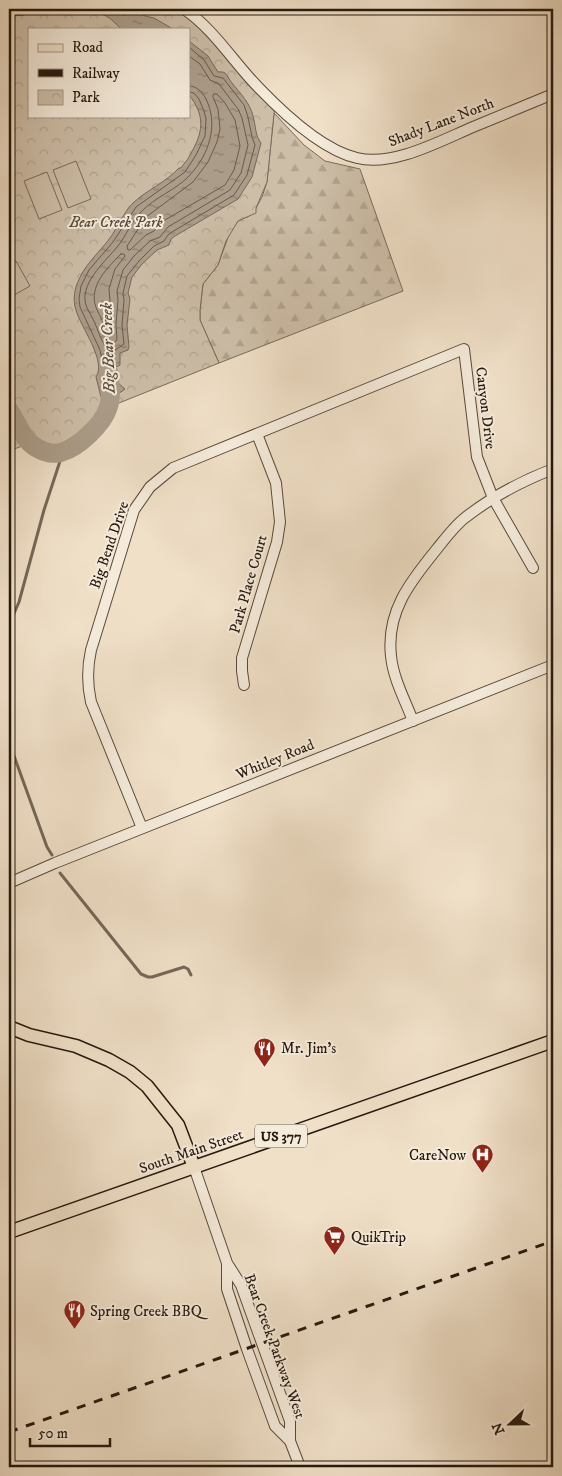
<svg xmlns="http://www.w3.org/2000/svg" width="562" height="1476" viewBox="0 0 562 1476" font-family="'IM FELL DW Pica',serif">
<defs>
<pattern id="forest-firs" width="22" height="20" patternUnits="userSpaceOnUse" patternTransform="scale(1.25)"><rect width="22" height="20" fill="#cdbea8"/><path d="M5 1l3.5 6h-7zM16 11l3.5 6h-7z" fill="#b0a38f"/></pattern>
<pattern id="park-crowns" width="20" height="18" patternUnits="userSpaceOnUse" patternTransform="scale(1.25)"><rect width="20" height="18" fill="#cdbea8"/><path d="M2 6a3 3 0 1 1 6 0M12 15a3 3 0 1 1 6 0" fill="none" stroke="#b0a38f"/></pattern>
<pattern id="water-ripples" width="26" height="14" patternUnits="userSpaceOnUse" patternTransform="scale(1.25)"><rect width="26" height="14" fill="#ab9c89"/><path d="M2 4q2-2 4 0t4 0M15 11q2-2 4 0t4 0" fill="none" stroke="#8b7e6e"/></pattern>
</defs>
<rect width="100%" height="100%" fill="#f0e0c8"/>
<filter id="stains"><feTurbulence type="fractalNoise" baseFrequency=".004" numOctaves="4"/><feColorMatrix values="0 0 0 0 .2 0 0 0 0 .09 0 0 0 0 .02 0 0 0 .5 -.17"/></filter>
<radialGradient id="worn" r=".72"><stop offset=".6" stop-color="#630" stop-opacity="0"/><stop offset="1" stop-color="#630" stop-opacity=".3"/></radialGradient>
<path fill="url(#forest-firs)" stroke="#796b5b" d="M 274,113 L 304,145 L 325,161 L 360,169 L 403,291 L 219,363 L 200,320 L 200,310 L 203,284 L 218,265 L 230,232 L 238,221 L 243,217 L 248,217 L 256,208 L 262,197 L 267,182 Z"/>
<path fill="url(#park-crowns)" stroke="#796b5b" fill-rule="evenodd" d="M 9,9 L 184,9 L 275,104 L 267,182 L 256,208 L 256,213 L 238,221 L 226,241 L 218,265 L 203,284 L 200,310 L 200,320 L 219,363 L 109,407 C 101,424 74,456 52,453 C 44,452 37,447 30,443 L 9,451 ZM 29,29 L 189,29 L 189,116 L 29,116 Z"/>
<g fill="#cdbea8" stroke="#796b5b">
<path d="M 76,161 L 91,199 L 68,208 L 53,170 Z"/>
<path d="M 47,172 L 62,210 L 39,219 L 24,181 Z"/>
<path d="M 16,261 L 30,286 L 9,298 L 9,265 Z"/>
</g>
<g fill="url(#water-ripples)" stroke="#756758">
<path d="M 9,9 L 42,9 C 27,11 25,20 9,13 Z"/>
<path d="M 81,9 L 131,9 L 145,16 L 154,18 L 173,29 L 121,29 C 115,23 109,16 101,14 C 93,12 88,13 81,9 Z"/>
<path d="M 189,41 L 208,56 L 218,72 C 228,71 226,76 232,83 C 240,93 250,103 253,116 C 256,126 255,136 261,143 L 252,177 L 238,199 L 175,236 L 171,239 L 169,245 L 157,250 L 142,264 L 132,277 L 128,293 L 130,299 L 127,325 L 129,347 L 128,350 L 120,353 L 120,365 L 116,367 C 115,372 119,375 117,382 L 125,389 L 118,394 L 118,399 L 101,397 L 96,377 C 107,361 80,326 76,310 C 73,302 74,292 77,284 C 84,265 98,254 110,238 C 118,227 123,213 133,203 C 147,190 166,182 179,168 L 181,168 C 184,163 188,160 190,155 C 203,133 206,116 189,95 Z"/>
</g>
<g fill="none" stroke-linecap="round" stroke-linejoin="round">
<g stroke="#685a4c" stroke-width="1">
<path d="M 189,47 L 204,60 L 214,76 L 223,78 L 244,105 L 248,117 L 252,137 L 255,145 L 247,175 L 234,195 L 172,232 L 168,235 L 164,241 L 154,246 L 139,261 L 127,276 L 123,293 L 124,300 L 122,325 L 124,344 L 115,350 C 112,364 110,376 115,390 L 112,393 L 107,393 L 102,381 L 104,369 L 100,350 L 80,307 L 79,299 L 81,286 L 89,270 L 113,242 L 136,207 L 185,172 L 196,155 L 205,136 L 206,119 L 204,111 L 199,99 L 194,93 L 189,92"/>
<path d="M 189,56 L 200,64 L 210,80 L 219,84 L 238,109 L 242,118 L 248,145 L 241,173 L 230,190 L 168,227 L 160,237 L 150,241 L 134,256 L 123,270 L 117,291 L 118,300 L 116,324 L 117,340 L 107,349 C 101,341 98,330 94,321 C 92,317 89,312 87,308 C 77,285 105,262 118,246 C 126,236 131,222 141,212 C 155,197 176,190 189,176 C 209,155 219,125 206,99 C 202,92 197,86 189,86"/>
<path d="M 214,94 L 217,94 L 225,103 L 235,120 L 240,146 L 234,170 L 225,185 L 165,220 L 154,231 L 146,235 L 130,250 L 128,250 L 127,246 L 146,217 L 193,182 L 208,162 L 217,142 L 220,129 L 218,109 L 213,97 Z"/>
<path d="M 121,254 L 124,254 L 125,256 L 115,269 L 109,289 L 110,301 L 109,324 L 106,326 C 102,322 101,317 98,312 C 86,289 105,270 121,254 Z"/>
</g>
<g stroke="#756758" stroke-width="3">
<path d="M 9,625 L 19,602 L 44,510 L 63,452"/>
<path d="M 9,742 L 47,847 L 52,855"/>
<path d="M 60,873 L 141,974 L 148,977 L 152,977 L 184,967 L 188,969 L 191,975"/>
</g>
<path stroke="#ab9c89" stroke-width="19" d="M 9,410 C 16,421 21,434 30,443 C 38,450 51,456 62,452 C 79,447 103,424 108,408 C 112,397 110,384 109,373"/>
<defs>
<g id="minor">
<path d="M 184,9 C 214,29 234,63 259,88 C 284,114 322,150 357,158 C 393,167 440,141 473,127 C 500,116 526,105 553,94"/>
<path d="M 244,685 L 242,671 L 242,658 L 277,542 L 280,522 L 276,483 L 257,434"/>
<path d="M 413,721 C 405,700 393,678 391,656 C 386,612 410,582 436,550 C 445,539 455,525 466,517 C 493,496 522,481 553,469"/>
<path d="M 142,828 L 91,702 C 87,684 87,668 91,650 L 134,510 L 150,487 L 173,468 L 464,349 L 477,457 L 493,498 L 533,568"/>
<path d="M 9,883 L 55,863 L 553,665"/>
<path d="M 194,1167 L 227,1263 L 241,1285 L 290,1421 L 290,1441 L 300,1467"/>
<path d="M 227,1264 L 227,1289 L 247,1349 L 275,1426 L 290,1441"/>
</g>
<g id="major">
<path d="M 9,1027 L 29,1035 L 76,1046 L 109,1060 L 130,1072 L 147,1086 L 178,1125 L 194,1167"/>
<path d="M 9,1232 L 553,1041"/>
</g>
</defs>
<use href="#minor" stroke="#584a3c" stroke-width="12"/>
<use href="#major" stroke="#25180e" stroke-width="15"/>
<use href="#minor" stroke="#f5ebdb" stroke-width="10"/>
<use href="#major" stroke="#f0e0c8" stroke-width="12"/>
<path stroke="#25180e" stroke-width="3" stroke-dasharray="9 9" stroke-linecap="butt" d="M 9,1432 L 553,1241"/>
</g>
<defs>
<symbol id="restaurant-pin" viewBox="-11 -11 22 30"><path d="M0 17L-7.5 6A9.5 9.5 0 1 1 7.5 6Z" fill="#8f2418" stroke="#f5ebdb"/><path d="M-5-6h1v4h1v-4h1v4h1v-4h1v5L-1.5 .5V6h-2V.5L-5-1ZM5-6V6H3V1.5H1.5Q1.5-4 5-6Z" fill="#fff"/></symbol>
<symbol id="hospital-pin" viewBox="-11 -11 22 30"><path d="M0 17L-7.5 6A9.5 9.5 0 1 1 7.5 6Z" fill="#8f2418" stroke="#f5ebdb"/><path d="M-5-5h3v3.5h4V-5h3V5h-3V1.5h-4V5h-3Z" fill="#fff"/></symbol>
<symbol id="supermarket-pin" viewBox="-11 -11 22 30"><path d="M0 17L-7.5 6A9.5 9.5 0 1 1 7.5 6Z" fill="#8f2418" stroke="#f5ebdb"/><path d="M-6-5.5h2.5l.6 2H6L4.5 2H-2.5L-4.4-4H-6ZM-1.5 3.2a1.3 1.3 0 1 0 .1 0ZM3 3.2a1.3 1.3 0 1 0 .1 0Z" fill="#fff"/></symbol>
</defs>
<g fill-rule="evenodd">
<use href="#restaurant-pin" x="252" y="1036" width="25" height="34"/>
<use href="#hospital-pin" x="470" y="1142" width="25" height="34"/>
<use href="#supermarket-pin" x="322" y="1224" width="25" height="34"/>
<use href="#restaurant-pin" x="62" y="1298" width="25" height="34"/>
</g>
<g text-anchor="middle" stroke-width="4" stroke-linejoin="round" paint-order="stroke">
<rect fill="#f5ebdb" stroke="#63574c" stroke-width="1" x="255" y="1124.5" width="52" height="23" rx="4"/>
<g font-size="14" font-weight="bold" fill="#25180e">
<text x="281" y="1141">US 377</text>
</g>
<g font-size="15" fill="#25180e" stroke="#f5ebdb">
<text transform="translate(441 122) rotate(-21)" y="5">Shady Lane North</text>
<text transform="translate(486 408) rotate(83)" y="5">Canyon Drive</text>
<text transform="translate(109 545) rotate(-71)" y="5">Big Bend Drive</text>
<text transform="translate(248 584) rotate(-74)" y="5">Park Place Court</text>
<text transform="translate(275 759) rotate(-22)" y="5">Whitley Road</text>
<text transform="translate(191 1151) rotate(-19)" y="5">South Main Street</text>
<text transform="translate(275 1346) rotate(70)" y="5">Bear Creek Parkway West</text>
</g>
<g font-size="15" font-style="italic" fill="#574a3c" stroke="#f5ebdb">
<text x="116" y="227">Bear Creek Park</text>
</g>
<g font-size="15" fill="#25180e" stroke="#f5ebdb" text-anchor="start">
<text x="281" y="1053">Mr. Jim's</text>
<text x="466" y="1160" text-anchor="end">CareNow</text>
<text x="351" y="1242">QuikTrip</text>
<text x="90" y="1316">Spring Creek BBQ</text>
</g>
<g font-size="16" font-style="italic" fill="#5b4d3f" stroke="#f5ebdb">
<text transform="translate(107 348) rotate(-92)" y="6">Big Bear Creek</text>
</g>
</g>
<rect width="562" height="1476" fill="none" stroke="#f0e0c8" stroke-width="30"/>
<rect x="10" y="10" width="542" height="1456" fill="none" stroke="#25180e" stroke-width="2.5"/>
<rect x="15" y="15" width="532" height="1446" fill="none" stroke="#25180e"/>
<rect x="28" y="28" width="162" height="90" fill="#f5ebdb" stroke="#a29789"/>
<rect x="38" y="44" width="25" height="8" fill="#f0e0c8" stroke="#a29789"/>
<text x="72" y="52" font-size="15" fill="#25180e">Road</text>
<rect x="38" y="69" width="25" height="8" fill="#25180e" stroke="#a29789"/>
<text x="72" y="78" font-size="15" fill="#25180e">Railway</text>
<rect x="38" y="90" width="25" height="15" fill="url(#park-crowns)" stroke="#a29789"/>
<text x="72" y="102" font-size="15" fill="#25180e">Park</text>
<g transform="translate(510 1424) rotate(248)" stroke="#f5ebdb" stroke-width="4" paint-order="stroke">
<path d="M0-4L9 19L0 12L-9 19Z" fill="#25180e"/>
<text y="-8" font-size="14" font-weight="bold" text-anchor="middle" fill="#25180e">N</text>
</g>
<path d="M30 1438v8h80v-8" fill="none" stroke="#25180e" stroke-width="2.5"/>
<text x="38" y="1438" font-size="15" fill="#25180e" stroke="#f5ebdb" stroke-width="4" paint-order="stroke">50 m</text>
<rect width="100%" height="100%" filter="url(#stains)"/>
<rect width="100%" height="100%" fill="url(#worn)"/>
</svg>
